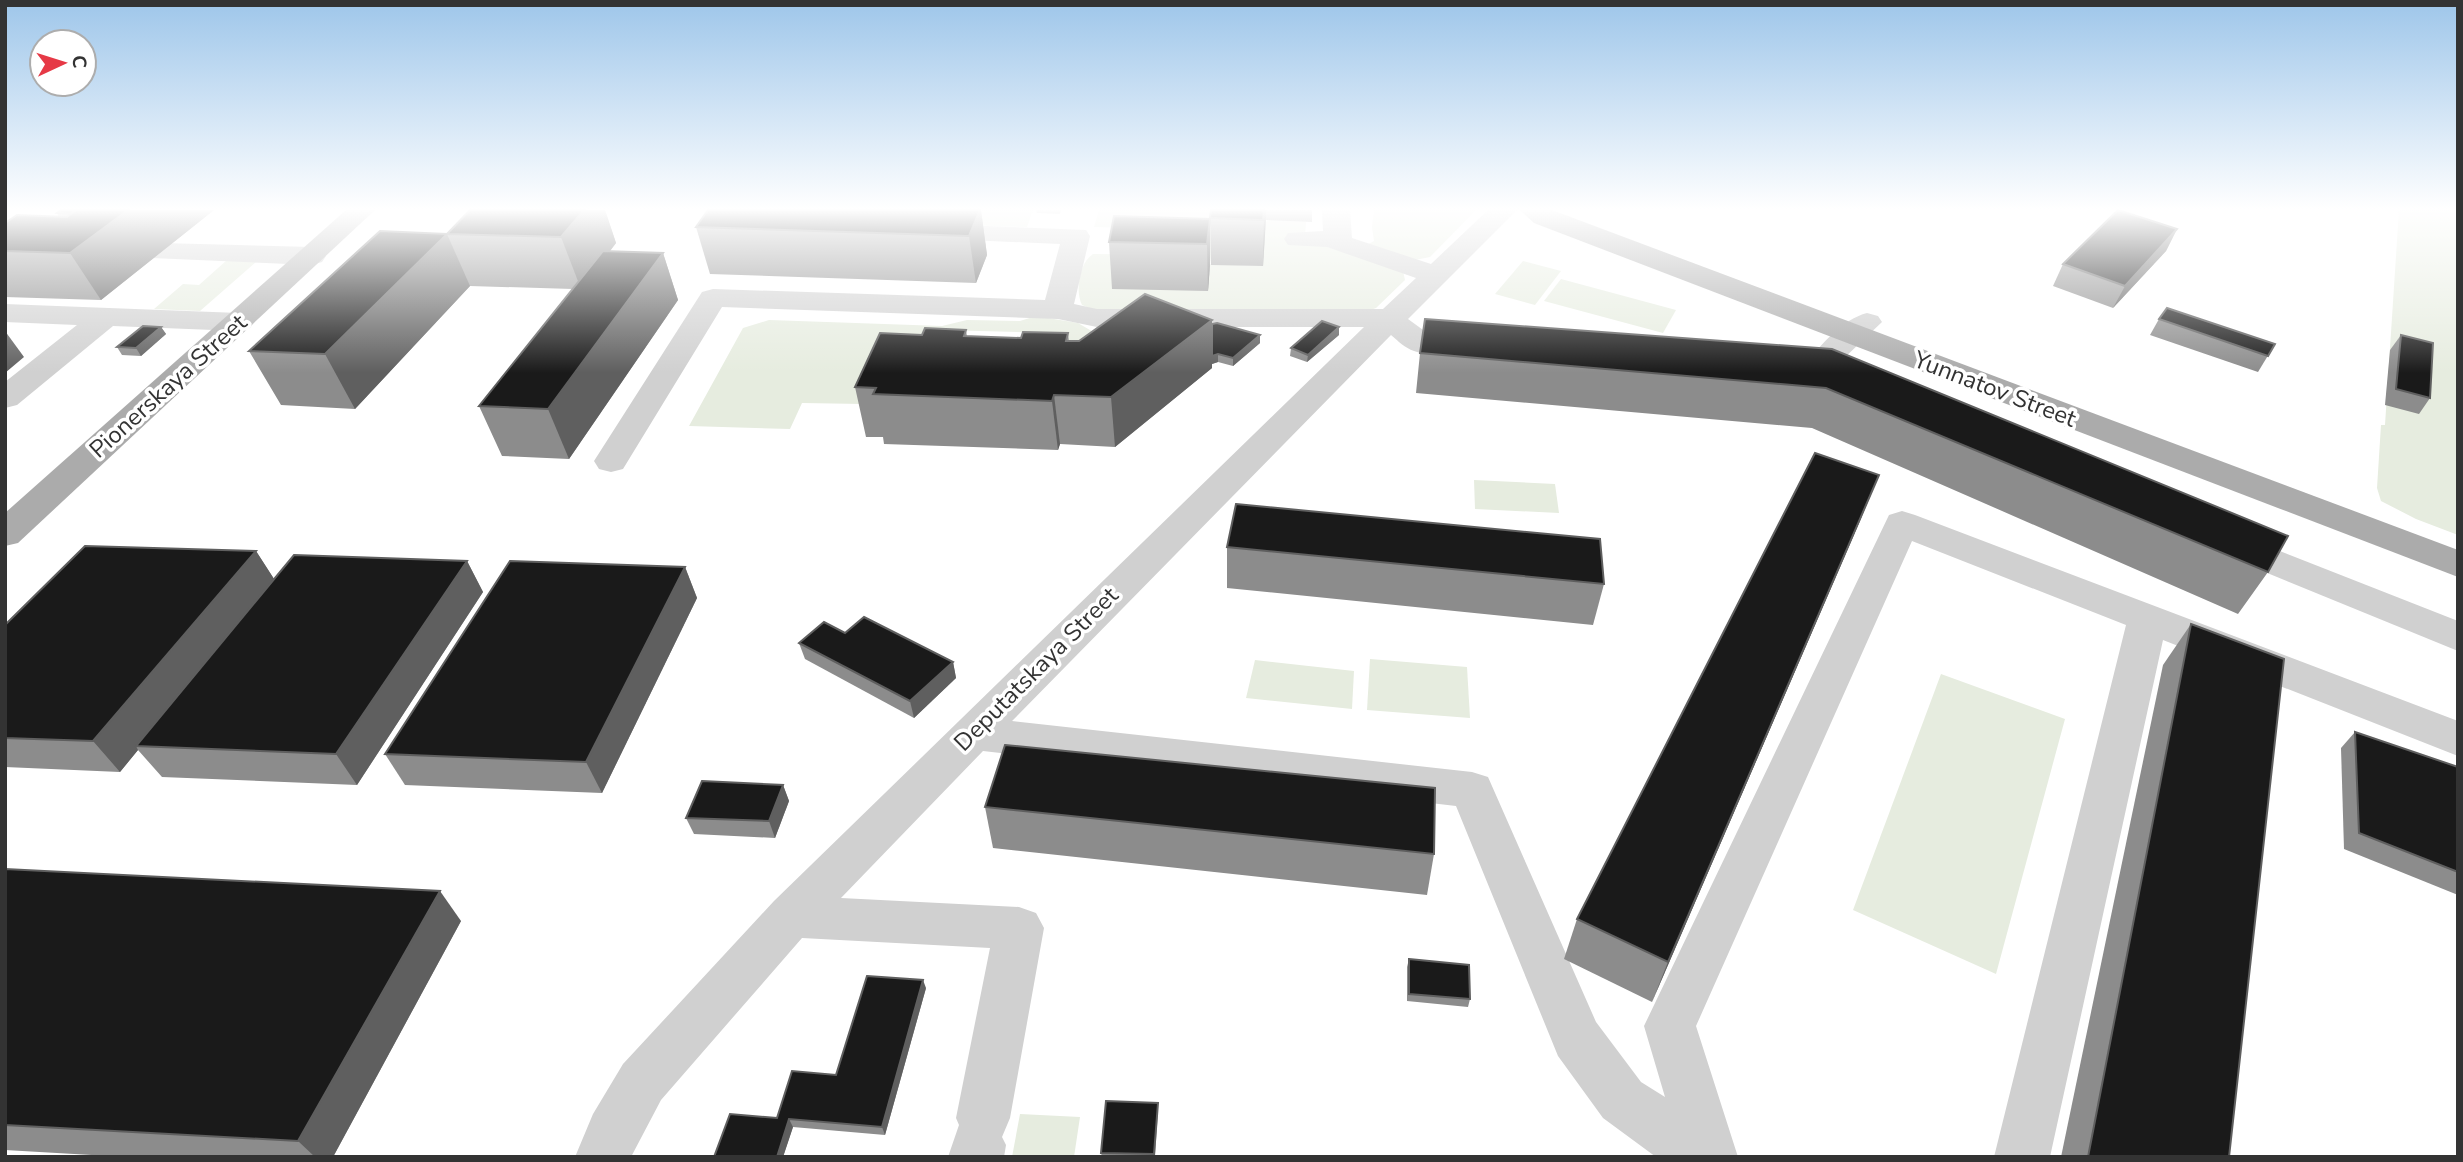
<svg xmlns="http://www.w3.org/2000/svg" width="2463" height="1162" viewBox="0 0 2463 1162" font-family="'Nunito Sans',sans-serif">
<rect width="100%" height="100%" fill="#fff"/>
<g fill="#e6ecdf">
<path d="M 801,210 L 1033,210 L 1027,227 L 805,220 Z"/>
<path d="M 1099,210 L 1267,210 L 1266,220 L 1217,219 L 1210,264 L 1262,266 L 1266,222 L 1269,220 L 1306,222 L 1305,237 C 1332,251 1347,256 1374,241 L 1372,227 L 1374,210 L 1476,210 L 1430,257 L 1410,261 L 1403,271 L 1405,280 L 1376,308 L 1368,311 L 1094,310 L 1082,305 C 1075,291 1079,263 1093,254 L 1188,255 L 1188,229 L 1094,227 Z"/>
<path d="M 2399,210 L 2458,210 L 2458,535 L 2416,519 L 2381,501 L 2377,488 L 2381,425 L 2385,425 Z"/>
<path d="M 227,260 L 257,261 L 200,311 L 154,309 L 183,284 L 199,285 Z"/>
<path d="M 1523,261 L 1561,271 L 1535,305 L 1495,294 Z"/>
<path d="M 1561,279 L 1676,310 L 1663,333 L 1544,301 Z"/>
<path d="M 1036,316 L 1078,323 L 1095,333 L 1080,344 L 1055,344 L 1057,333 L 940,330 L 863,404 L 802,403 L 790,429 L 689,426 L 743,328 L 769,320 L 942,326 L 967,320 L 1020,321 Z"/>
<path d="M 1474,480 L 1555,484 L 1559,513 L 1475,509 Z"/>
<path d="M 1370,659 L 1467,667 L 1470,718 L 1367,710 Z"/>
<path d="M 1255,660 L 1354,671 L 1352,709 L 1246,698 Z"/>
<path d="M 1941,674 L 2065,719 L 1996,974 L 1853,910 Z"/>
<path d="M 1020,1114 L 1080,1117 L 1074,1157 L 1012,1157 Z"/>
</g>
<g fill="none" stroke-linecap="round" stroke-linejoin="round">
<g fill="#d0d0d0" fill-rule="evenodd">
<path d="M 1322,210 L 1350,210 L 1352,238 L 1431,264 L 1488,210 L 1517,210 L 1408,319 L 1430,335 L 1486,341 L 1491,348 L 1486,355 C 1466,360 1433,358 1414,351 C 1405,348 1398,341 1391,335 L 1012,721 L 1472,772 L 1488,777 L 1596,1022 L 1641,1082 L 1665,1097 L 1644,1026 L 1889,515 L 1902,511 L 1915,515 L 2458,721 L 2458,756 L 2163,640 L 2050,1157 L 1994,1157 L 2126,625 L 1912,541 L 1696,1026 L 1738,1157 L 1656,1157 L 1603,1118 L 1558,1056 L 1456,806 L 983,751 L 841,898 L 1019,907 L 1036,913 L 1044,928 L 1010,1118 L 1002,1137 L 1006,1145 L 1004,1157 L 948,1157 L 959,1125 L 956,1118 L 990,948 L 802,938 L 661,1100 L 631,1157 L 575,1157 L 593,1114 L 623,1064 L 774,901 L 1364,327 L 1097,327 L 1058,319 L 722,307 L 623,469 L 611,472 L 599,469 L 594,461 L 702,292 L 713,289 L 1045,300 L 1060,244 L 923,238 L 919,232 L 923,226 L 933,224 L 1086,230 L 1090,236 L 1074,304 L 1097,309 L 1383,309 L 1416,278 L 1327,247 L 1288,245 L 1284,239 L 1288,233 L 1323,231 Z"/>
<path d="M 162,243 L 312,247 L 322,250 L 326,256 L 322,262 L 312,265 L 152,258 L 148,252 L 152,246 Z"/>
<path d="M 5,304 L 239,313 L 250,316 L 254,322 L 250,328 L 239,331 L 113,326 L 17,405 L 5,408 L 5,382 L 77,325 L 5,322 Z"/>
<path d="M 1867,313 L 1878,316 L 1882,322 L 1841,361 L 1825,381 L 1814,384 L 1782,380 L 1777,373 L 1782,366 L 1805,364 C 1821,345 1843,319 1867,313 Z"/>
<path d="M 2224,529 L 2458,621 L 2458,651 L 2211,550 L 2205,541 L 2211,532 Z"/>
</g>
<g fill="#ababab" fill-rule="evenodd">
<path d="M 346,210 L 375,210 L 18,543 L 5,546 L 5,513 Z"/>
<path d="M 1520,210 L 1552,210 L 2458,550 L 2458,577 L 1534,223 Z"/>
</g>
</g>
<g fill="#8c8c8c">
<path d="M 214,210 L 101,300 L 5,297 L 5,223 L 59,217 L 57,213 Z"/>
<path d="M 470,210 L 605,210 L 616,243 L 610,251 L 663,253 L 678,300 L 569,459 L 502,456 L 479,406 L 573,289 L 470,286 L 355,409 L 281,405 L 249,351 L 447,234 Z"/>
<path d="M 708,210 L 981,210 L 987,255 L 976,283 L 710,274 L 696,227 Z"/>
<path d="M 1036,210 L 1061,210 L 1060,214 L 1037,213 Z"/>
<path d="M 1211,210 L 1266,210 L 1263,266 L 1211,265 L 1210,218 Z"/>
<path d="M 1266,210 L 1312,210 L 1312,222 L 1266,220 Z"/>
<path d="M 1210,219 L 1210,265 L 1208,291 L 1112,289 L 1109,242 Z"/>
<path d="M 2177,229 L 2166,251 L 2113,308 L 2053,286 L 2063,264 Z"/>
<path d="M 2159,319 L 2275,344 L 2258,372 L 2150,335 Z"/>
<path d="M 1212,320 L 1212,324 L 1260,335 L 1260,343 L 1233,366 L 1218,362 L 1212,364 L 1212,368 L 1115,447 L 1060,444 L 1058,450 L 884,444 L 883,437 L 866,437 L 855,387 L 922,335 L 966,330 L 967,336 L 1021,338 L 1068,333 L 1069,341 L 1079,341 Z"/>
<path d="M 161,327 L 166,334 L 141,356 L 122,355 L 117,347 Z"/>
<path d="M 1339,335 L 1307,362 L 1290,356 L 1291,348 Z"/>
<path d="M 2401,335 L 2430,398 L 2419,414 L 2385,405 L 2390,350 Z"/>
<path d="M 1832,349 L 2268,572 L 2238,614 L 1812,428 L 1416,393 L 1420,353 Z"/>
<path d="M 1862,516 L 1652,1002 L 1564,959 L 1577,919 Z"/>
<path d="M 1227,547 L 1604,584 L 1593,625 L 1227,588 Z"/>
<path d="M 256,551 L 274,579 L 467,561 L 483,592 L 357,785 L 162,777 L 138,750 L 120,772 L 5,767 L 5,625 Z"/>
<path d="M 685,567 L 697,598 L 602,793 L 405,785 L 385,754 Z"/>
<path d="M 2191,624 L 2229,1157 L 2061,1157 L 2163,665 Z"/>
<path d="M 845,633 L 953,662 L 956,678 L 914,718 L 805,659 L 799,643 Z"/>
<path d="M 2355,732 L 2458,767 L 2458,895 L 2344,849 L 2341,748 Z"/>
<path d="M 783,785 L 789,801 L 775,838 L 694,834 L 686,818 Z"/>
<path d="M 985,807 L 1434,854 L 1427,895 L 993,848 Z"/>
<path d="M 5,869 L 461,921 L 333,1157 L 126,1157 L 5,1150 Z"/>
<path d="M 1409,959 L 1470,999 L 1468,1007 L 1407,1001 L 1407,967 Z"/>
<path d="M 926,988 L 885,1135 L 793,1127 L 783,1157 L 714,1157 L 777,1118 L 836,1075 Z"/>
<path d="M 1158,1110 L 1155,1157 L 1102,1157 L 1101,1153 Z"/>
</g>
<g fill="#5f5f5f">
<path d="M 128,210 L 214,210 L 101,300 L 70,253 Z"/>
<path d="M 584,210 L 605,210 L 616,243 L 581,289 L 561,237 Z"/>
<path d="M 980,210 L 981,210 L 987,255 L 976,283 L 969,236 Z"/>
<path d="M 1264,210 L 1266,210 L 1266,220 L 1263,266 Z"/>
<path d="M 1210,219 L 1210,265 L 1208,291 L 1207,244 Z"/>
<path d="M 2177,229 L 2166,251 L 2113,308 L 2125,286 Z"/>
<path d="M 447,234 L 470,286 L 355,409 L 325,354 Z"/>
<path d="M 663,253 L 678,300 L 569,459 L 548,409 Z"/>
<path d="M 1212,320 L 1212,356 L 1218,354 L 1218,362 L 1212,364 L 1212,368 L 1115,447 L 1111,397 Z"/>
<path d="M 161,327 L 166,334 L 141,356 L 136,348 Z"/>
<path d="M 1339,327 L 1339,335 L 1307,362 L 1308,355 Z"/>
<path d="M 5,331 L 24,357 L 5,373 Z"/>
<path d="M 1260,335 L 1260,343 L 1233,366 L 1233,358 Z"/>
<path d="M 1054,395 L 1060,444 L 1058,450 L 1052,401 Z"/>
<path d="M 1879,475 L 1862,516 L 1652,1002 L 1668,962 Z"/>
<path d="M 256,551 L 276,582 L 136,746 L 138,750 L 120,772 L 93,741 Z"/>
<path d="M 467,561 L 483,592 L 357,785 L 336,754 Z"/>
<path d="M 685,567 L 697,598 L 602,793 L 586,762 Z"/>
<path d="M 953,662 L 956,678 L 914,718 L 910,701 Z"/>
<path d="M 783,785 L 789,801 L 775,838 L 769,821 Z"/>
<path d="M 440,891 L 461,921 L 333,1157 L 315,1157 L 298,1141 Z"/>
<path d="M 923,980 L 926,988 L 885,1135 L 882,1127 Z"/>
<path d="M 789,1119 L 793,1127 L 783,1157 L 777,1157 Z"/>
</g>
<g fill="#1a1a1a" stroke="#5f5f5f" stroke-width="2">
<path d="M 61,210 L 75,210 L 71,214 L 57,213 Z"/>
<path d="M 76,210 L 128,210 L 70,253 L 5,251 L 5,223 L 17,215 L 67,217 Z"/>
<path d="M 470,210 L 584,210 L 561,237 L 447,234 L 325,354 L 249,351 L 380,231 L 447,234 Z"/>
<path d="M 708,210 L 980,210 L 969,236 L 696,227 Z"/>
<path d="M 1211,210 L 1264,210 L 1263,220 L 1210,218 Z"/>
<path d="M 2118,210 L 2177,229 L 2125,286 L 2063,264 Z"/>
<path d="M 1114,216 L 1210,219 L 1207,244 L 1109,242 Z"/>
<path d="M 603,251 L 663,253 L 548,409 L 479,406 Z"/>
<path d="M 1145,294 L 1212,320 L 1111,397 L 1054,395 L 1052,401 L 873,394 L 876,388 L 855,387 L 880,333 L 922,335 L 925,328 L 966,330 L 964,336 L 1021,338 L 1023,332 L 1068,333 L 1066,341 L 1079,341 Z"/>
<path d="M 2167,308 L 2275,344 L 2268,356 L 2159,319 Z"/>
<path d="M 1425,319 L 1832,349 L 2288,536 L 2268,572 L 1826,388 L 1420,353 Z"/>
<path d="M 1322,321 L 1339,327 L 1308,355 L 1291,348 Z"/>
<path d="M 1217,323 L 1260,335 L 1233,358 L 1218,354 L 1212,356 L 1212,324 Z"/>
<path d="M 143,326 L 161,327 L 136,348 L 117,347 Z"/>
<path d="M 2401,335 L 2433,343 L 2430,398 L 2396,389 Z"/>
<path d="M 1815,453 L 1879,475 L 1668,962 L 1577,919 Z"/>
<path d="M 1236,504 L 1600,539 L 1604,584 L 1227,547 Z"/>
<path d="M 85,546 L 256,551 L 93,741 L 5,738 L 5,625 Z"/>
<path d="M 294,555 L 467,561 L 336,754 L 136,746 Z"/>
<path d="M 510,561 L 685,567 L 586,762 L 385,754 Z"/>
<path d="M 864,617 L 953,662 L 910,701 L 799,643 L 824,622 L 845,633 Z"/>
<path d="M 2191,624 L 2284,659 L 2229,1157 L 2088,1157 Z"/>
<path d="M 2355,732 L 2458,767 L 2458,872 L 2359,833 Z"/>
<path d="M 1005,745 L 1435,788 L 1434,854 L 985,807 Z"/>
<path d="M 702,781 L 783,785 L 769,821 L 686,818 Z"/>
<path d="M 5,869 L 440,891 L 298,1141 L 5,1125 Z"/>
<path d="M 1409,959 L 1469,965 L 1470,999 L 1409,994 Z"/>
<path d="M 867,976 L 923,980 L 882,1127 L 789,1119 L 777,1157 L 714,1157 L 730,1114 L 777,1118 L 792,1071 L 836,1075 Z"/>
<path d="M 1106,1101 L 1158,1103 L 1154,1154 L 1101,1153 Z"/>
</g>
<linearGradient id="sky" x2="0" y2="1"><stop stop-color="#9ec6ea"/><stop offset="0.56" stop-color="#fff"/><stop offset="1" stop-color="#fff" stop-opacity="0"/></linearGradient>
<rect width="2463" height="373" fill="url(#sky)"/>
<g text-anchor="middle" stroke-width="7" stroke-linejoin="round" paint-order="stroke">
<g font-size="24" fill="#333" stroke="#fff">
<text transform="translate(168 386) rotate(-42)" y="8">Pionerskaya Street</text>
<text transform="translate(1995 389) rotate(21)" y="8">Yunnatov Street</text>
<text transform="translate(1036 669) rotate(-45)" y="8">Deputatskaya Street</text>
</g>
</g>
<rect width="2463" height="1162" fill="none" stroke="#333333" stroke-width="14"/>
<g transform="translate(63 63) rotate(86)"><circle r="33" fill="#ffffff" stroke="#adadad" stroke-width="2"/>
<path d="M0-5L12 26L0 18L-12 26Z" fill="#e63946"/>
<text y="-10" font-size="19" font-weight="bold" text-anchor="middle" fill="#333333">С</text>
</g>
</svg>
